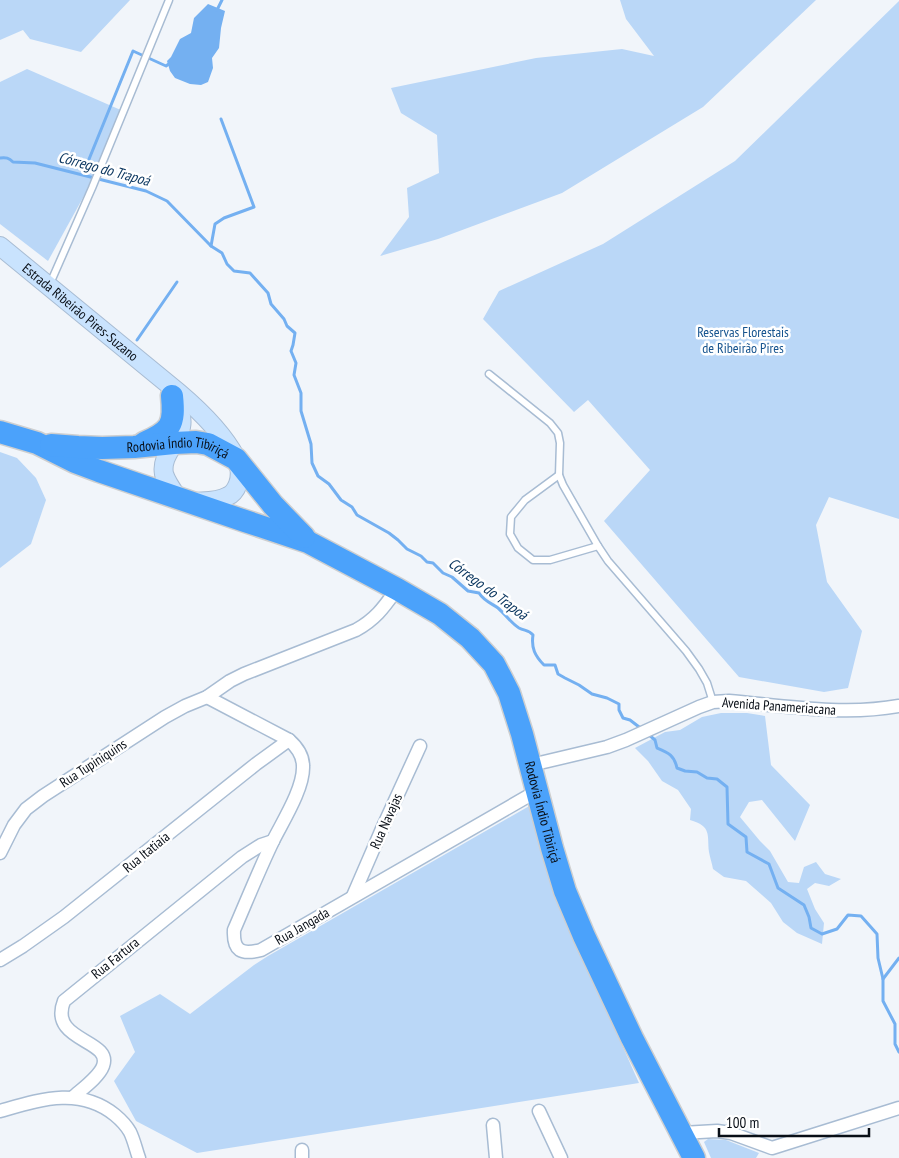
<svg xmlns="http://www.w3.org/2000/svg" width="899" height="1158" viewBox="0 0 899 1158" font-family="'PT Sans Narrow',sans-serif">
<rect width="100%" height="100%" fill="#f1f5fa"/>
<g fill="#bad7f7">
<path d="M 0,0 L 130,0 L 81,52 L 30,39 L 23,30 L 0,40 Z"/>
<path d="M 620,0 L 816,0 L 703,107 L 562,193 L 438,239 L 380,256 L 409,217 L 407,188 L 439,173 L 437,135 L 401,113 L 391,88 L 536,58 L 622,49 L 654,56 L 626,19 Z"/>
<path d="M 899,1 L 899,519 L 829,497 L 816,525 L 827,582 L 862,631 L 848,688 L 824,692 L 739,677 L 604,521 L 650,470 L 588,400 L 574,412 L 483,319 L 499,291 L 603,244 L 735,161 Z"/>
<path d="M 27,69 L 123,111 L 85,194 L 48,261 L 0,224 L 0,82 Z"/>
<path d="M 0,452 L 17,458 L 36,478 L 46,500 L 31,544 L 0,568 Z"/>
<path d="M 721,713 L 747,713 L 765,716 L 771,765 L 810,805 L 795,841 L 762,800 L 749,802 L 740,817 L 760,841 L 770,851 L 788,882 L 799,883 L 804,867 L 816,862 L 825,874 L 841,879 L 829,886 L 815,883 L 807,889 L 815,909 L 824,923 L 822,944 L 797,933 L 783,922 L 771,903 L 746,881 L 724,877 L 713,869 C 712,863 710,858 709,852 C 707,835 712,826 690,820 L 691,809 L 678,790 L 662,781 L 648,761 L 635,748 L 665,732 L 680,730 L 702,717 Z"/>
<path d="M 531,805 L 571,931 L 639,1083 L 197,1153 L 136,1121 L 114,1081 L 135,1052 L 120,1016 L 160,994 L 190,1014 L 254,965 L 268,956 Z"/>
<path d="M 708,1139 L 726,1140 L 759,1153 L 756,1158 L 711,1158 L 704,1142 Z"/>
</g>
<path fill="#74b0f1" d="M 208,4 L 225,11 L 221,28 L 219,48 L 212,58 L 213,68 L 208,82 L 201,85 L 190,84 L 175,78 L 170,71 L 167,61 L 171,57 L 180,39 L 191,33 L 194,18 Z"/>
<g fill="none" stroke-linecap="round" stroke-linejoin="round">
<g stroke="#74b0f1" stroke-width="3">
<path d="M 217,10 L 222,0"/>
<path d="M 0,158 C 6,157 9,158 13,162 L 35,163 L 146,191 L 167,201 L 211,246 L 222,253 L 227,264 L 234,271 L 250,273 L 268,293 L 271,304 L 284,319 L 287,326 L 295,333 L 293,345 L 291,351 L 296,363 L 294,375 L 301,393 L 301,411 L 311,444 L 312,463 L 318,476 L 329,484 L 341,500 L 352,507 L 357,515 L 389,533 L 398,540 L 407,549 L 421,556 L 427,562 L 433,563 L 443,573 L 452,577 L 468,591 L 479,593 C 484,601 491,603 498,608 C 505,614 512,624 519,628 C 525,631 529,630 533,635 C 531,648 535,656 544,665 L 555,665 L 558,674 L 565,678 L 579,685 L 592,694 L 607,698 L 619,704 L 619,710 L 623,718 L 630,720 L 643,730"/>
<path d="M 83,174 L 133,51 L 166,66 L 170,63"/>
<path d="M 211,246 L 215,224 L 224,218 L 254,207 L 221,119"/>
<path d="M 137,340 L 177,282"/>
<path d="M 648,734 L 655,740 L 657,748 C 669,753 674,755 677,768 L 685,771 L 697,772 L 707,778 L 717,779 L 727,787 L 728,824 L 746,837 L 747,852 L 769,864 L 778,888 L 804,905 L 809,917 L 811,928 L 822,934 L 837,929 L 848,915 L 861,916 L 877,934 L 878,958 L 883,979 L 883,1001 L 895,1024 L 895,1044 L 899,1052"/>
<path d="M 883,979 L 899,958"/>
</g>
<defs>
<g id="lane">
<path d="M 49,286 L 92,188 L 169,0"/>
<path d="M 489,374 L 550,423 L 558,433 L 560,443 L 559,475 L 563,485 L 598,546 L 608,561 L 686,651 L 699,669 L 707,683 L 713,702"/>
<path d="M 559,475 L 525,500 L 511,517 L 510,534 L 518,548 L 533,560 L 550,560 L 598,546"/>
</g>
<g id="street">
<path d="M 207,697 L 289,740 C 297,747 303,755 303,766 C 304,788 283,821 273,841 C 259,870 247,900 234,930 C 233,951 241,955 261,950 L 537,791"/>
<path d="M 531,765 L 607,747 L 626,740 L 699,707 L 713,702 L 729,701 C 785,706 844,716 899,706"/>
<path d="M 0,853 L 14,825 L 26,809 L 43,796 L 165,717 L 185,706 L 207,697 L 230,681 L 244,674 L 356,630 C 376,619 384,607 397,589"/>
<path d="M 353,896 L 382,829 L 420,746"/>
<path d="M 0,960 L 23,946 L 64,917 L 256,764 L 289,740"/>
<path d="M 73,1097 C 82,1089 99,1077 103,1066 C 113,1039 48,1042 64,1001 L 242,857 L 261,845 L 273,841"/>
<path d="M 0,1111 C 39,1100 79,1086 115,1115 C 121,1120 126,1125 130,1132 C 134,1140 136,1150 139,1158"/>
<path d="M 539,1111 L 561,1158"/>
<path d="M 493,1125 L 496,1158"/>
<path d="M 682,1133 L 717,1131 L 731,1133 L 772,1148 L 899,1108"/>
<path d="M 302,1150 L 302,1158"/>
</g>
<g id="secondary">
<path id="s1" d="M 0,246 L 179,393 C 199,410 224,435 236,458 C 240,465 241,476 238,484 C 236,489 233,494 228,496 C 218,502 204,501 194,502"/>
<path d="M 176,404 C 195,435 159,448 164,474 C 167,483 173,491 178,498"/>
</g>
<g id="highway">
<path id="s2" d="M 0,432 L 37,443 L 75,462 L 99,471 L 245,521 L 308,542 L 397,589 L 440,614 L 470,638 L 494,664 L 509,693 L 522,734 L 552,848 L 565,891 L 584,936 L 632,1038 L 694,1158"/>
<path d="M 144,443 C 171,431 175,425 172,396"/>
<path id="s3" d="M 51,445 L 78,447 L 102,448 L 134,447 L 174,443 L 196,442 L 208,444 L 236,459 L 273,505 L 304,537"/>
</g>
</defs>
<use href="#lane" stroke="#a8bcd3" stroke-width="9"/>
<use href="#street" stroke="#a8bcd3" stroke-width="15"/>
<use href="#secondary" stroke="#a8bcd3" stroke-width="20"/>
<use href="#highway" stroke="#cecfd0" stroke-width="25"/>
<use href="#lane" stroke="#fff" stroke-width="6"/>
<use href="#street" stroke="#fff" stroke-width="12"/>
<use href="#secondary" stroke="#c9e3fe" stroke-width="18"/>
<use href="#highway" stroke="#4ba2fb" stroke-width="22"/>
</g>
<g text-anchor="middle" stroke-width="5" stroke-linejoin="round" paint-order="stroke">
<g font-size="14" fill="#080e16" stroke="#fff">
<text dy="5" stroke="none"><textPath href="#s1" startOffset="104">Estrada Ribeirão Pires-Suzano</textPath></text>
<text dy="5" stroke="none"><textPath href="#s3" startOffset="128">Rodovia Índio Tibiriçá</textPath></text>
<text transform="translate(779 706) rotate(4)" y="5">Avenida Panameriacana</text>
<text transform="translate(93 763) rotate(-33)" y="5">Rua Tupiniquins</text>
<text dy="5" stroke="none"><textPath href="#s2" startOffset="708">Rodovia Índio Tibiriçá</textPath></text>
<text transform="translate(386 821) rotate(-66)" y="5">Rua Navajas</text>
<text transform="translate(146 852) rotate(-39)" y="5">Rua Itatiaia</text>
<text transform="translate(302 926) rotate(-30)" y="5">Rua Jangada</text>
<text transform="translate(115 958) rotate(-39)" y="5">Rua Fartura</text>
</g>
<g font-size="14" fill="#15538e" stroke="#fff">
<text x="743" y="337">Reservas Florestais<tspan x="743" dy="16">de Ribeirão Pires</tspan></text>
</g>
<g font-size="15" font-style="italic" fill="#0d3861" stroke="#fff">
<text transform="translate(104 169) rotate(15)" y="5">Córrego do Trapoá</text>
<text transform="translate(488 589) rotate(36)" y="5">Córrego do Trapoá</text>
</g>
</g>
<path d="M719 1128v8h150v-8" fill="none" stroke="#080e16" stroke-width="2.5"/>
<text x="726" y="1128" font-size="15" fill="#080e16" stroke="#ffffff" stroke-width="4" paint-order="stroke">100 m</text>
</svg>
